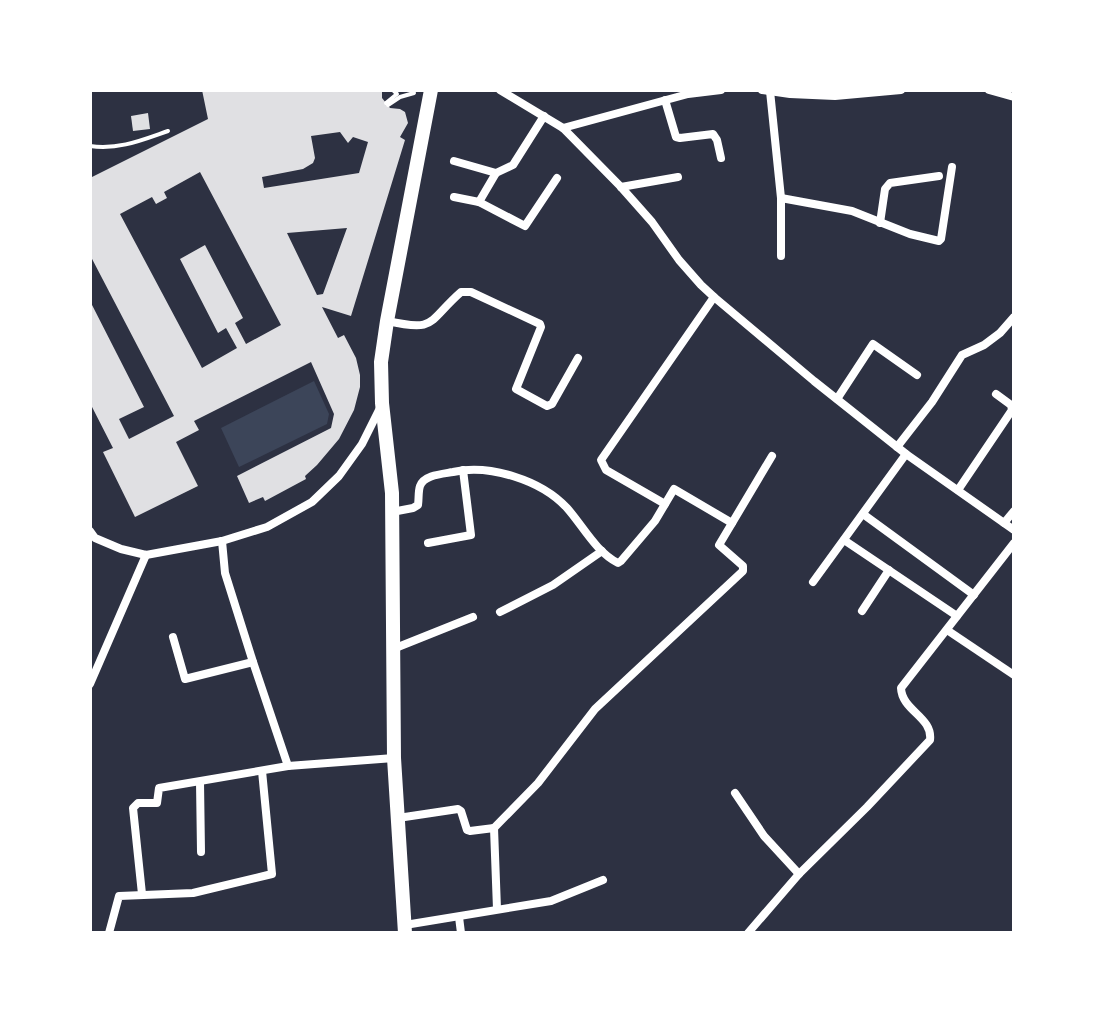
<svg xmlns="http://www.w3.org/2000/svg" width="1104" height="1023" viewBox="0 0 1104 1023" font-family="'Crimson Pro',serif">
<rect width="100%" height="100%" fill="#2d3142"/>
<path fill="#3c4559" d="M 314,381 L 329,414 L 327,424 L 239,467 L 221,428 Z"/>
<g fill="#e0e0e3" fill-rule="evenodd">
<path d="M 202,90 L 382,90 L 382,98 L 390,108 L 400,109 L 405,112 L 408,123 L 400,137 L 405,140 L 351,316 L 322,307 L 338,338 L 344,335 L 356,358 L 360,375 L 360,387 L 354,410 L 339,439 L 317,465 L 305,476 L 306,479 L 265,501 L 263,497 L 249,503 L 237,476 L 331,428 L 334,414 L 311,362 L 194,421 L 199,430 L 176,442 L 198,486 L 135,517 L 103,452 L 113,448 L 90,403 L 90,301 L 144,407 L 119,419 L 129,439 L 174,416 L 90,255 L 90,178 L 208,119 ZM 340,132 L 348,143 L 353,137 L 368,142 L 359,173 L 264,188 L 262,177 L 303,169 L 313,163 L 315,158 L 311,136 ZM 200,172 L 281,325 L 246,344 L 235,323 L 243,318 L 205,245 L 180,259 L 218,333 L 226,328 L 237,348 L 202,368 L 120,214 L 152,197 L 156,204 L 167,198 L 164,192 ZM 347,228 L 323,294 L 317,295 L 287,233 Z"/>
<path d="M 148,113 L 150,129 L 133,131 L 131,116 Z"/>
</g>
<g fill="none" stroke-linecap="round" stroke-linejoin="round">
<g stroke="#fff" stroke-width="4">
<path d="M 386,103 L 397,94 L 393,90"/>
<path d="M 388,105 L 400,97 L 414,93"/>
<path d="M 90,146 C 119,150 142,140 168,131"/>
</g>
<g stroke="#fff" stroke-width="8">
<path d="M 500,90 L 563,128 L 621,187 L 652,222 L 679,260 L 701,285 L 714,297 L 814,381 L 906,454 L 1014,530"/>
<path d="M 762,90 L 790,94 L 835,96 L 901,90"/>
<path d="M 989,90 L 1014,97"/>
<path d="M 770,91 L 781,198 L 781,256"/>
<path d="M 665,100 L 676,137 L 680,138 L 713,134 L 717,140 L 721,158"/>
<path d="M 563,128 L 688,94 L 721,90"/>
<path d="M 454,161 L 496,173"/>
<path d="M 621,187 L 678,177"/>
<path d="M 454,197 L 479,202 L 525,226 L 557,178"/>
<path d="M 781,198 L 852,211 L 910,234 L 939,241 L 941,239 L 952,167"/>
<path d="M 479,202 L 496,173 L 513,165 L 544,116"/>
<path d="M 880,223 L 885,189 L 890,183 L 939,176"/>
<path d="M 387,321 C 437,332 427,322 461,292 L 471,292 L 540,324 L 541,327 L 516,389 L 547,406 L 552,404 L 578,358"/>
<path d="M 837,399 L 873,344 L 917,375"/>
<path d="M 897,447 L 932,402 L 962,355 L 984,345 L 1000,333 L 1014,317"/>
<path d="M 958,490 L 1012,410 L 1011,405 L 996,394"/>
<path d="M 665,504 L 606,470 L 601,460 L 714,297"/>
<path d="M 392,512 L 413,508 L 418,505 C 419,499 418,492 420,486 C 424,475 442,474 453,472 C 490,464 541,480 567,508 C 583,526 596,552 618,563 L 621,561 L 655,521 L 674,489 L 732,523"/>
<path d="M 863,514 L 974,595"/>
<path d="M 1004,523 L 1014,511"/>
<path d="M 90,531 L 95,538 L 121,549 L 146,555 L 222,541 L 267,527 L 312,502 L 339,476 L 362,444 L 380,408"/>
<path d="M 844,540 L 957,616"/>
<path d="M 222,541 L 225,573 L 253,662 L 288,766"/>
<path d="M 428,543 L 471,535 L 463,470"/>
<path d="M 813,582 L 906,454"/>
<path d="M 862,611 L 889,570"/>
<path d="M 500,612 L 553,585 L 602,551"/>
<path d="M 947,630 L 1014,675"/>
<path d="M 173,637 L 185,679 L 253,662"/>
<path d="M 393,649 L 473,617"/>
<path d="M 90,684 L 146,555"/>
<path d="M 200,782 L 201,852"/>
<path d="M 735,793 L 764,836 L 799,874"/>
<path d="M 398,818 L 458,809 L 461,811 L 467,830 L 470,831 L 494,828 L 538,783 L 595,709 L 743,571 L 743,566 L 719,545 L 772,456"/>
<path d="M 494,828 L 497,909"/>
<path d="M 142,894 L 133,808 L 138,803 L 157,803 L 159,788 L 288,766 L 394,758"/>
<path d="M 459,917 L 461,933"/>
<path d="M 405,925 L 551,901 L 603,880"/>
<path d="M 109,933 L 119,896 L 193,893 L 272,874 L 262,771"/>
<path d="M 748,933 L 799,874 L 867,807 L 930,740 C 933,717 902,711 901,688 L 1014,543"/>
</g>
<path stroke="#fff" stroke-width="14" d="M 405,933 L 394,758 L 392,493 L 382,403 L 381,362 L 387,321 L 431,90"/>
</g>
<rect width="1104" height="1023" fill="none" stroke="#ffffff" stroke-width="184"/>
</svg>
